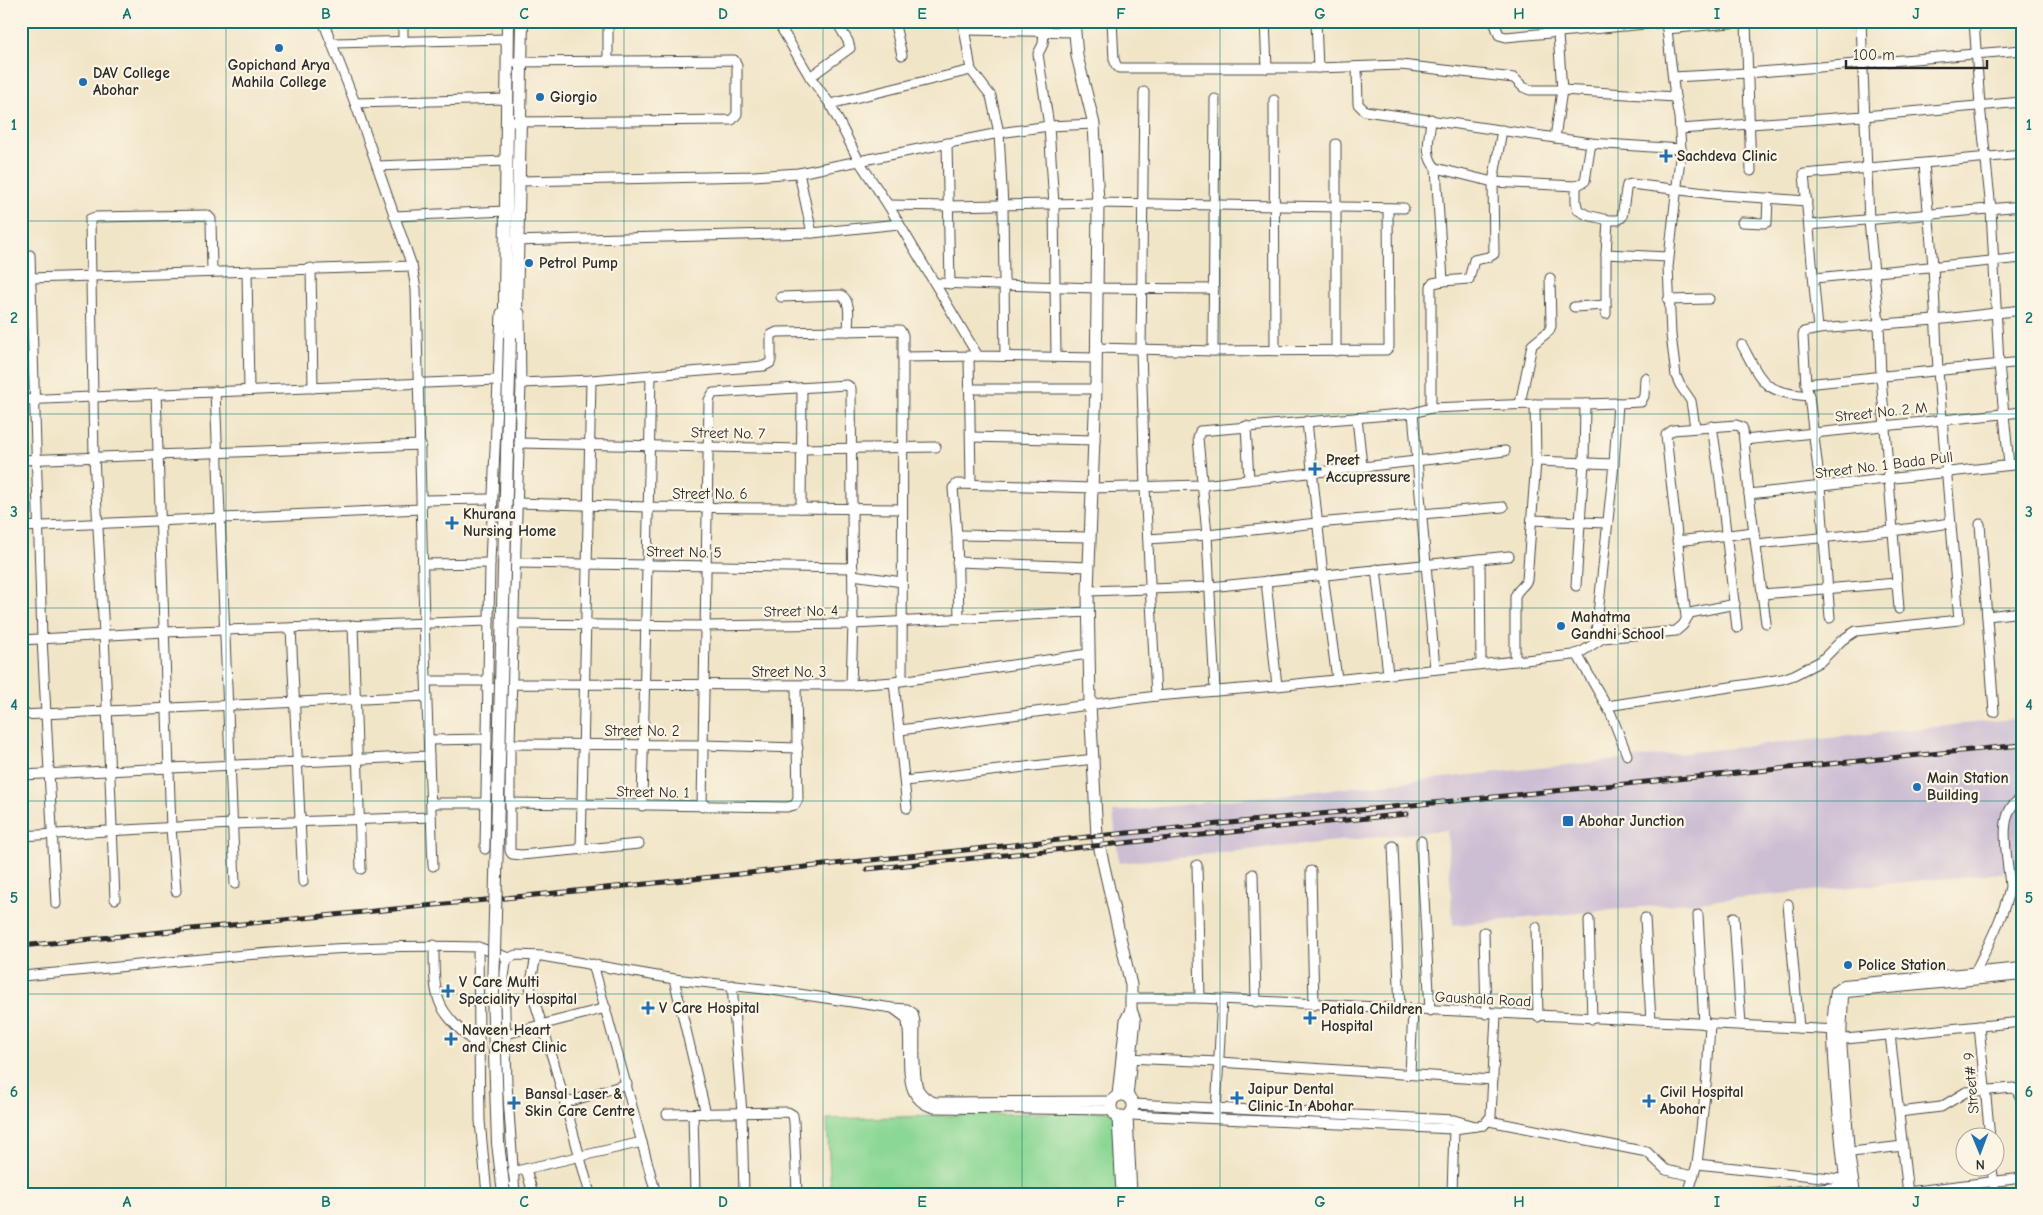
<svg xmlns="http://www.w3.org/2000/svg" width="2043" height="1215" viewBox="0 0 2043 1215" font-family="'Comic Neue',sans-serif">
<rect width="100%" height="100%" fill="#fcf5e5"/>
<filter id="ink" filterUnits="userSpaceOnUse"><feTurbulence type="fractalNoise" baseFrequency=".02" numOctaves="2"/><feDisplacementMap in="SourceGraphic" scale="10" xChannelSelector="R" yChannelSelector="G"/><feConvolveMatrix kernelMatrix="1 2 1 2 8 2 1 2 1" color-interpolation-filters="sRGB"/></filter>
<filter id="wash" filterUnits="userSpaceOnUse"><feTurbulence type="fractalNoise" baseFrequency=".0096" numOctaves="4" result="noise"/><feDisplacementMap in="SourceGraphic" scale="20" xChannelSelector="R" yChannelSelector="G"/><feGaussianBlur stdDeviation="1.12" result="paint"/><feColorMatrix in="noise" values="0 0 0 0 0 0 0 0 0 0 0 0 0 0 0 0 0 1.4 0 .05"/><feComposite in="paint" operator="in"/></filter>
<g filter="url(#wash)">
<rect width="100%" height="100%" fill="#f1e5c8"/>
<path fill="#ccbed3" d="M 2022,718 L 2022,871 L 1453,925 L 1447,830 L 1119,863 L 1113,812 Z"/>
<path fill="#8bd794" stroke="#5b8160" d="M 1116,1111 L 1119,1194 L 831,1194 L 827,1119 Z"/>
</g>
<g filter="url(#ink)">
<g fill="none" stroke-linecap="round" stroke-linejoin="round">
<defs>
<g id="minor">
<path d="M 323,21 L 355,103 L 412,266 L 416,289 L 424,623 L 433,866"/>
<path d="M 403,21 L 403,42"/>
<path d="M 777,21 L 810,77 L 830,104 L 859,161 L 888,205 L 978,356 L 1096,358"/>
<path d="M 894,21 L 902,55"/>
<path d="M 963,21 L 971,70 L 991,96 L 999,133 L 1003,206 L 1005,356"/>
<path d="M 1112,21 L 1114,59 L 1116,65 L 1119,68 L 1318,68 L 1401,65 L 1514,78 L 1523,87 L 1530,90 L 1562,90 L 1675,97"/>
<path d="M 1265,21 L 1267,68"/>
<path d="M 1316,21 L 1318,68"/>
<path d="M 1492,21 L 1495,24 L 1499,35 L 1506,37 L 1666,22"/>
<path d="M 1666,21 L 1675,97 L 1679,117 L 1681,149 L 1668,267 L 1671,335 L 1676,376 L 1680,385 L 1691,401 L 1695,427"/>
<path d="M 1746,21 L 1751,171"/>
<path d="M 1861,21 L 1869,221 L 1879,324 L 1881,376 L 1899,609"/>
<path d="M 1974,21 L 1980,105 L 1991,209 L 1999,364 L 2009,465"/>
<path d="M 1667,29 L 1750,21"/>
<path d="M 964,30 L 1075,32"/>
<path d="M 1044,31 L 1043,44 L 1038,54 L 1049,126 L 1054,205 L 1056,357"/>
<path d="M 333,43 L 507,39"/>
<path d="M 608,61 L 608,21"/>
<path d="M 1357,67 L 1358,104 L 1365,111 L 1591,143 L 1681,149"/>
<path d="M 810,77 L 850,48 L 848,41 L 836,21"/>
<path d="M 1673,77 L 1748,73 L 2022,50"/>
<path d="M 1144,92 L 1141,349 L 1145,488 L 1156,696"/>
<path d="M 1274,100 L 1275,350"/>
<path d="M 355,103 L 507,99"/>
<path d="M 830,104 L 971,70"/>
<path d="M 1431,119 C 1430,136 1423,155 1436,168 L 1443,281 L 1433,283 L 1431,286 L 1431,408 L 1535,404 L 1585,404 L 1584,462 L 1576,586"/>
<path d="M 514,122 L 732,120 L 737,114 L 737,66 L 734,60 L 515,62"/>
<path d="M 1680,129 L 1864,116 L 2022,102"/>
<path d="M 1555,138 L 1562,90 L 1557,21"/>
<path d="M 947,143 L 950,284"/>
<path d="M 377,166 L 506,161"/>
<path d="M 1436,168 L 1493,182 L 1576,186 L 1576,202 L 1578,210 L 1587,215 L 1608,220 L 1606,254"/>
<path d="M 799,173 L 812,233"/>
<path d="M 520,181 L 753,176 L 799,173 L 999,133 L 1049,126 L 1094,124"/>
<path d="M 1576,186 L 1585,181 L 1591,143"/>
<path d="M 888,205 L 949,206 L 1098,203 L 1404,208"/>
<path d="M 394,216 L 506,211"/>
<path d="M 1608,220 L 1618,220 L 1622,217 L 1626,190 L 1627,185 L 1631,184 L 1722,195 L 1807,201"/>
<path d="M 1742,222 L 1764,223 L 1767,222 L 1768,198"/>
<path d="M 1809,225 L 2022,206"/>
<path d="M 513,241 L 812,233 L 899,224"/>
<path d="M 30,255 L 42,638 L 56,904"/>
<path d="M 311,268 L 313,388"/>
<path d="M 247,271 L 249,390"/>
<path d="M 30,278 L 412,266"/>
<path d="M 1815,278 L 2022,258"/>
<path d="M 1443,281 L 1469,279 L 1474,260 L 1489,257 L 1494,254 L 1493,182 L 1502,130"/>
<path d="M 935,283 L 1096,288 L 1214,289"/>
<path d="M 781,297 L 841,295 C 852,301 848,320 848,331"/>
<path d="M 1668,300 L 1709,299"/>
<path d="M 1574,307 L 1606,305"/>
<path d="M 520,313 L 521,383 L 510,743 L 510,851 L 512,854 L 521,855 L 639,844"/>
<path d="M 1606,314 L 1606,254 L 1668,257"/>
<path d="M 1818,329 L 1935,320 L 2022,310"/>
<path d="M 1742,345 C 1763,384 1763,392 1809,396"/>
<path d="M 1096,348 L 1213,351 L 1386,350 L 1389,347 L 1389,342 L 1388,208"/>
<path d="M 1213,351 L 1215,99"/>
<path d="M 1336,351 L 1336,144"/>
<path d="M 969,356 L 971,484"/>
<path d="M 521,383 L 591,380 L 764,366 L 770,363 L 771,360 L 771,335 L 777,332 L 900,330 L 903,335 L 903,357"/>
<path d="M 1806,384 L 2022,362"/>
<path d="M 969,389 L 1096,389"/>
<path d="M 215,391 L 235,884"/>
<path d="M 156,393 L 171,828 L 176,891"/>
<path d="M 21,400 L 497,380"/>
<path d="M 1618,403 L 1641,402 L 1644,396 L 1645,378"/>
<path d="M 1520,404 L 1532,345 L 1549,331 L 1551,326 L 1550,278"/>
<path d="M 1585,404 L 1618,403 L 1614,464"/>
<path d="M 1413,413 L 1435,669"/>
<path d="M 1357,418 L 1362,466"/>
<path d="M 1307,421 L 1323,575 L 1337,679"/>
<path d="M 1246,426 L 1249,480"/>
<path d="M 1712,426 L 1720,480 L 1737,628"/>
<path d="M 971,437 L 1095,440"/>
<path d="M 1744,440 L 2022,412"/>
<path d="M 519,443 L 801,449 L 936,447"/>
<path d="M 21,460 L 421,445"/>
<path d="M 1536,461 L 1614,464 L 1595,642"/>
<path d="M 1749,494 L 2022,464"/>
<path d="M 422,500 L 492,499"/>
<path d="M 517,503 L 648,507 L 902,509"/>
<path d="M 801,508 L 802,388"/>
<path d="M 1532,520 L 1606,523"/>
<path d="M 1980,524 L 1994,712"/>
<path d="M 21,527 L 421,509"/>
<path d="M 957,535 L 1090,537"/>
<path d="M 1148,539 L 1207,535 L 1317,523 L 1503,507"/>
<path d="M 1677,541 L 1754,532"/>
<path d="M 1756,544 L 1892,531 L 1951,523"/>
<path d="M 1480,559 L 1509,556"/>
<path d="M 957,562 L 1089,567"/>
<path d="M 515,563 L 853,568"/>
<path d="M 423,564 L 490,563"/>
<path d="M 1376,569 L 1388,674"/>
<path d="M 853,575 L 902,582"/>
<path d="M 1266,581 L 1277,686"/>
<path d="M 1088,591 L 1210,587 L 1480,559 L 1481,664"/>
<path d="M 1762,594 L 1897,583"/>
<path d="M 1987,616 L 2022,612"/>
<path d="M 1686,617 L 1666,435 L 1673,430 L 1736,425 L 1742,427 L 1743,430 L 1749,494 L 1766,623"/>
<path d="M 1830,618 L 1820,486 L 1809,396 L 1806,384 L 1803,336 L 1804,332 L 1818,329 L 1804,174 L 2022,154"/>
<path d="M 959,619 L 957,535 L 953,488 L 957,484 L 1093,488 L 1202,485 L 1505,451"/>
<path d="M 514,624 L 705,626 L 853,624 L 1088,612"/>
<path d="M 353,625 L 361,869"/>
<path d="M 291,628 L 303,882"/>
<path d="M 21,640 L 164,632 L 489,621"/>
<path d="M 1577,654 L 1611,714 L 1627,755"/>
<path d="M 1515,661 L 1515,597 C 1517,589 1524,587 1527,580 L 1536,461 L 1535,404"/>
<path d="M 902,680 L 903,357 L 978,356"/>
<path d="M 427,681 L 487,681"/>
<path d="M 894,682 L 907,808"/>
<path d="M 487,690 L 511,684 L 851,685 L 894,682 L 1088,654"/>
<path d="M 1215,691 L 1207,535 L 1198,438 L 1200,431 L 1413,413 L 1431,408"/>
<path d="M 1607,706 L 1782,679 L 1794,675 L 1821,661 L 1842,640 L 1856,631 L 1959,620 L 1938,371 L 1933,266 L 1924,164"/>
<path d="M 21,715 L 427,696"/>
<path d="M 900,730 L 1156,696 L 1277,686 L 1573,655 L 1583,651 L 1603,638 L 1676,631 L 1683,625 L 1690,613 L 1735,604"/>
<path d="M 429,740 L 487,739"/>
<path d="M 504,744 L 704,745 L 798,748"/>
<path d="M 21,775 L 429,756"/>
<path d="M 905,781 L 1094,759"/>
<path d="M 431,803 L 486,803"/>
<path d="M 510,803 L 787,807 L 795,805 L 798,799 L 796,686"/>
<path d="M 642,806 L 651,375"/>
<path d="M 702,807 L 709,400 L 713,393 L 847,385 L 851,388 L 853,624 L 851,685"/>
<path d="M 21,836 L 231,824 L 431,817"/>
<path d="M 1421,841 L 1430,1011"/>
<path d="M 1393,846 L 1400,1009"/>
<path d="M 485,849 L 490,563 L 501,313"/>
<path d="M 581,850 L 591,380"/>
<path d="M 1197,865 L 1200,998"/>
<path d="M 1311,871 L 1314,1005"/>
<path d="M 1253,874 L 1256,1002"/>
<path d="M 115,899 L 104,634 L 94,458 L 90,219 L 95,217 L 207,215 L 211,219 L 212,272"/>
<path d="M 1788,904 L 1799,1028"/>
<path d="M 1698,915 L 1704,1024"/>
<path d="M 1734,917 L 1741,1025"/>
<path d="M 1645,918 L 1651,1021"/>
<path d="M 1589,920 L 1592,1019"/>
<path d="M 1536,927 L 1538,1017"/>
<path d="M 1484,932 L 1486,1014"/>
<path d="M 434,945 C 434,1003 435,1008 479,1047"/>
<path d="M 478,947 L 509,958"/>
<path d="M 536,956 L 530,987 L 554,1063 L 590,1194"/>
<path d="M 593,964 L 656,1194"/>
<path d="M 21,976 C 173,963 325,942 478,947 L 480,1121 L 487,1194"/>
<path d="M 1973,977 C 1986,948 2003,919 2010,887 C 2009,863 1994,809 2022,799"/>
<path d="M 674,979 L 706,1114"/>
<path d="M 732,985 L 742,1113 L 744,1194"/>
<path d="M 1132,998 L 1200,998 L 1838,1030"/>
<path d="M 894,1009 L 906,1018 C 915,1047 895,1098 934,1108 L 1112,1110"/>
<path d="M 1979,1026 L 1990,1138"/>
<path d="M 506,1034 L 606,1008"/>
<path d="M 1890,1034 L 1908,1194"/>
<path d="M 1835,1040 L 2022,1022"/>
<path d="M 1126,1058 L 1219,1062 L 1493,1080"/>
<path d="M 1410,1074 L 1413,1010"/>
<path d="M 565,1103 L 627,1084"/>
<path d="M 1134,1104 L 1454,1120 L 1475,1126"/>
<path d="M 1216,1112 L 1222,1000"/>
<path d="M 1899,1112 L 1941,1107 L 1966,1092 L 2013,1088 L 2016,1089 L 2022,1100"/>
<path d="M 667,1114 L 788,1112 L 793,1115 L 794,1122 L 797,1194"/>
<path d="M 693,1114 L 695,1194"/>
<path d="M 1130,1115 L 1454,1129 L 1484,1125 L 1491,1116 L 1496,1015"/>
<path d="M 1489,1121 L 1647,1152 L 1666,1170 L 1693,1176"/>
<path d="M 1843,1153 L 1903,1146"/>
<path d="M 1697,1164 L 1850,1180"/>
<path d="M 1992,1168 L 1995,1194"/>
<path d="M 526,1169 L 533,1194"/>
<path d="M 512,1172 L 642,1142"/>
<path d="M 1907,1192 L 2022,1178"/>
<path d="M 515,1194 L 507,1084 L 504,977 L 506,963 L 509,958 L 516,955 L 542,956 L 674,979 L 772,990 L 892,1008 L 907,1009 L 913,1013 L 915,1022 C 915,1036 913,1079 919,1090 C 923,1096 928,1100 935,1102 L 1112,1101"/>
<path d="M 645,1194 L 656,1191"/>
<path d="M 1452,1194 L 1454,1129"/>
<path d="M 1688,1194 L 1697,1164 L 1707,1076 L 1710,1024"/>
<path d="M 1768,1194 L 1851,1186"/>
</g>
<g id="tertiary">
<path d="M 1847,1194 C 1842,1158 1839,1122 1836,1087 C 1834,1055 1830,1022 1836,991 L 1844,985 L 2022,968"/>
<path d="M 1855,1194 L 1849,1153 L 1841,1039 L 1843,995 L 1847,992 L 2022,975"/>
</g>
<g id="secondary">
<path d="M 1074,21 L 1077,56 L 1094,124 L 1098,203 L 1096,389 L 1088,591 L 1090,704 L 1097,836 L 1131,985 L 1131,1010 L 1126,1020 L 1118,1095"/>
<circle cx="1122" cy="1106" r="11"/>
<path d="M 1127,1096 L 1135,1020 L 1131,1010"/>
<path d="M 1118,1117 L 1122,1194"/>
<path d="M 1127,1117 L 1131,1194"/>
</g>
<g id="primary">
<path d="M 508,21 L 505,304 L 505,321 L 511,328 L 510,337"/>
<path d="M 511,328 L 515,322 L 516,313 L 522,21"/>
</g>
</defs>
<use href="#minor" stroke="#494743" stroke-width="11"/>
<use href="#tertiary" stroke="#494743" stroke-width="12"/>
<use href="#secondary" stroke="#494743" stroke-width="13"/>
<use href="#primary" stroke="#494743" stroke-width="14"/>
<use href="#minor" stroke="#fff" stroke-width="9"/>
<use href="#tertiary" stroke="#fff" stroke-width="10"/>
<use href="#secondary" stroke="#fff" stroke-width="11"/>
<use href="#primary" stroke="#fff" stroke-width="12"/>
<defs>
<g id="rail">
<path d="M 867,869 L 1407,814"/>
<path d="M 21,946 L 646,884 L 1097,836 L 2022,745"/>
</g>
</defs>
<use href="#rail" stroke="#2b2b2b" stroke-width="5"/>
<use href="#rail" stroke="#fcf5e5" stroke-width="3" stroke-dasharray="9" stroke-linecap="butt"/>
<defs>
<path id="primary-bridge" d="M 504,1194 L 498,1143 L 493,992 L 510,337"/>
</defs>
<use href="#primary-bridge" stroke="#494743" stroke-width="14" stroke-linecap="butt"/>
<use href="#primary-bridge" stroke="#fff" stroke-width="12"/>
</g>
</g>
<path fill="none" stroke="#0f766e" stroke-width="1" stroke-opacity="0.55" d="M 226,21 L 226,1194M 425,21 L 425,1194M 624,21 L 624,1194M 823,21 L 823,1194M 1022,21 L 1022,1194M 1220,21 L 1220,1194M 1419,21 L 1419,1194M 1618,21 L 1618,1194M 1817,21 L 1817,1194M 21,221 L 2022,221M 21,414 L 2022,414M 21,608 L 2022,608M 21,801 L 2022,801M 21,994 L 2022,994"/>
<g fill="#1f6fb2" stroke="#fcf5e5" stroke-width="2">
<circle cx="279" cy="48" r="5"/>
<circle cx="83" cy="82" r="5"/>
<circle cx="540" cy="97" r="5"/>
<path d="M1663.5 148.5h5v5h5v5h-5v5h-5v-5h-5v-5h5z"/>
<circle cx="529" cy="263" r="5"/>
<path d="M1312.5 461.5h5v5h5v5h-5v5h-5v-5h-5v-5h5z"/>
<path d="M449.5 515.5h5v5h5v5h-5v5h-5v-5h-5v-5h5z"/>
<circle cx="1561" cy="626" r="5"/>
<circle cx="1917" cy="787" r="5"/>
<rect x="1562" y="815" width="12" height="12" rx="2.5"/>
<circle cx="1848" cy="965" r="5"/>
<path d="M445.5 983.5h5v5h5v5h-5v5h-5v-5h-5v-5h5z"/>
<path d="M645.5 1000.5h5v5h5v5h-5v5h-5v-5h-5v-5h5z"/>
<path d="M1307.5 1010.5h5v5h5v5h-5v5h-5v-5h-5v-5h5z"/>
<path d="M448.5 1031.5h5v5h5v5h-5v5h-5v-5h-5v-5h5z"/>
<path d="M1234.5 1090.5h5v5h5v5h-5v5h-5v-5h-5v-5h5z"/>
<path d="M1646.5 1093.5h5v5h5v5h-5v5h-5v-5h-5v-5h5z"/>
<path d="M511.5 1095.5h5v5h5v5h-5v5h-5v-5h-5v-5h5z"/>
</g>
<g text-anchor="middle" stroke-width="4.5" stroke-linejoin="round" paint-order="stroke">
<g font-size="15" font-weight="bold" fill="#2b2b2b" stroke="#fcf5e5" text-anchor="start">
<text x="279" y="70" text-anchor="middle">Gopichand Arya<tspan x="279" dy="17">Mahila College</tspan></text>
<text x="93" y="78">DAV College<tspan x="93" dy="17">Abohar</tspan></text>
<text x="550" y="102">Giorgio</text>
<text x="1677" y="161">Sachdeva Clinic</text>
<text x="539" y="268">Petrol Pump</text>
<text x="1326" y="465">Preet<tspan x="1326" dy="17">Accupressure</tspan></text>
<text x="463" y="519">Khurana<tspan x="463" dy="17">Nursing Home</tspan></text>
<text x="1571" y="622">Mahatma<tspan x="1571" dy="17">Gandhi School</tspan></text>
<text x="1927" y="783">Main Station<tspan x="1927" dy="17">Building</tspan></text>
<text x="1579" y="826">Abohar Junction</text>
<text x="1858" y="970">Police Station</text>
<text x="459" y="987">V Care Multi<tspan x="459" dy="17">Speciality Hospital</tspan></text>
<text x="659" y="1013">V Care Hospital</text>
<text x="1321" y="1014">Patiala Children<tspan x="1321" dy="17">Hospital</tspan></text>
<text x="462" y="1035">Naveen Heart<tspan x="462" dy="17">and Chest Clinic</tspan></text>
<text x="1248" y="1094">Jaipur Dental<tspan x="1248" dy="17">Clinic In Abohar</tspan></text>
<text x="1660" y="1097">Civil Hospital<tspan x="1660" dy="17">Abohar</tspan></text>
<text x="525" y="1099">Bansal Laser &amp;<tspan x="525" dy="17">Skin Care Centre</tspan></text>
</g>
<g font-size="15" fill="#2b2b2b" stroke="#fcf5e5">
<text transform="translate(1881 412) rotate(-6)" y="5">Street No. 2 M</text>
<text transform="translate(728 433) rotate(1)" y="5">Street No. 7</text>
<text transform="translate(1884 465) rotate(-7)" y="5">Street No. 1 Bada Pull</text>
<text x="710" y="499">Street No. 6</text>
<text transform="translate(684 552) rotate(1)" y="5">Street No. 5</text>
<text transform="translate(801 611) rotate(-1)" y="5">Street No. 4</text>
<text x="789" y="677">Street No. 3</text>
<text x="642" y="736">Street No. 2</text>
<text transform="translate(653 792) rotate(1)" y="5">Street No. 1</text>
<text transform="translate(1483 999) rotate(3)" y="5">Gaushala Road</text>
<text transform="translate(1971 1083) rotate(-95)" y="5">Street# 9</text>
</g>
</g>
<rect width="2043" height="1215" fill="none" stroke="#fcf5e5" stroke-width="55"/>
<g transform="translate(1980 1152) rotate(179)"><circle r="24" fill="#fcf5e5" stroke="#a8a49b"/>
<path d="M0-4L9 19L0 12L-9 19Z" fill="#1f6fb2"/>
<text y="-8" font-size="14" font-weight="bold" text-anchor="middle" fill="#2b2b2b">N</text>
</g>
<path d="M1846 60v8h141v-8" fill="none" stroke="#2b2b2b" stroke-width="2.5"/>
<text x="1853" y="60" font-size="15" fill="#2b2b2b" stroke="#fcf5e5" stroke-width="4" paint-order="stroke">100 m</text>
<rect x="28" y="28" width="1988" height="1160" fill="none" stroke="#0f766e" stroke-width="2"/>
<g font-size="16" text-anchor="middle" font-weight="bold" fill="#0f766e">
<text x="127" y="19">A</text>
<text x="326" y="19">B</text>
<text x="524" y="19">C</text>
<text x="723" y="19">D</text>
<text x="922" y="19">E</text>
<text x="1121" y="19">F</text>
<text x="1320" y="19">G</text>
<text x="1519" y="19">H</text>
<text x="1717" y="19">I</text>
<text x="1916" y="19">J</text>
<text x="14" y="130">1</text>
<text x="2029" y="130">1</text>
<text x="14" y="323">2</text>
<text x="2029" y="323">2</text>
<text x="14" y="517">3</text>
<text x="2029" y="517">3</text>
<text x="14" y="710">4</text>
<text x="2029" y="710">4</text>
<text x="14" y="903">5</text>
<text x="2029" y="903">5</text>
<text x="14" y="1097">6</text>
<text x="2029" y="1097">6</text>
<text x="127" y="1207">A</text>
<text x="326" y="1207">B</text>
<text x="524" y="1207">C</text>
<text x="723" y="1207">D</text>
<text x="922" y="1207">E</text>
<text x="1121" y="1207">F</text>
<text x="1320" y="1207">G</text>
<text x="1519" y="1207">H</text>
<text x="1717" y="1207">I</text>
<text x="1916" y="1207">J</text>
</g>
</svg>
